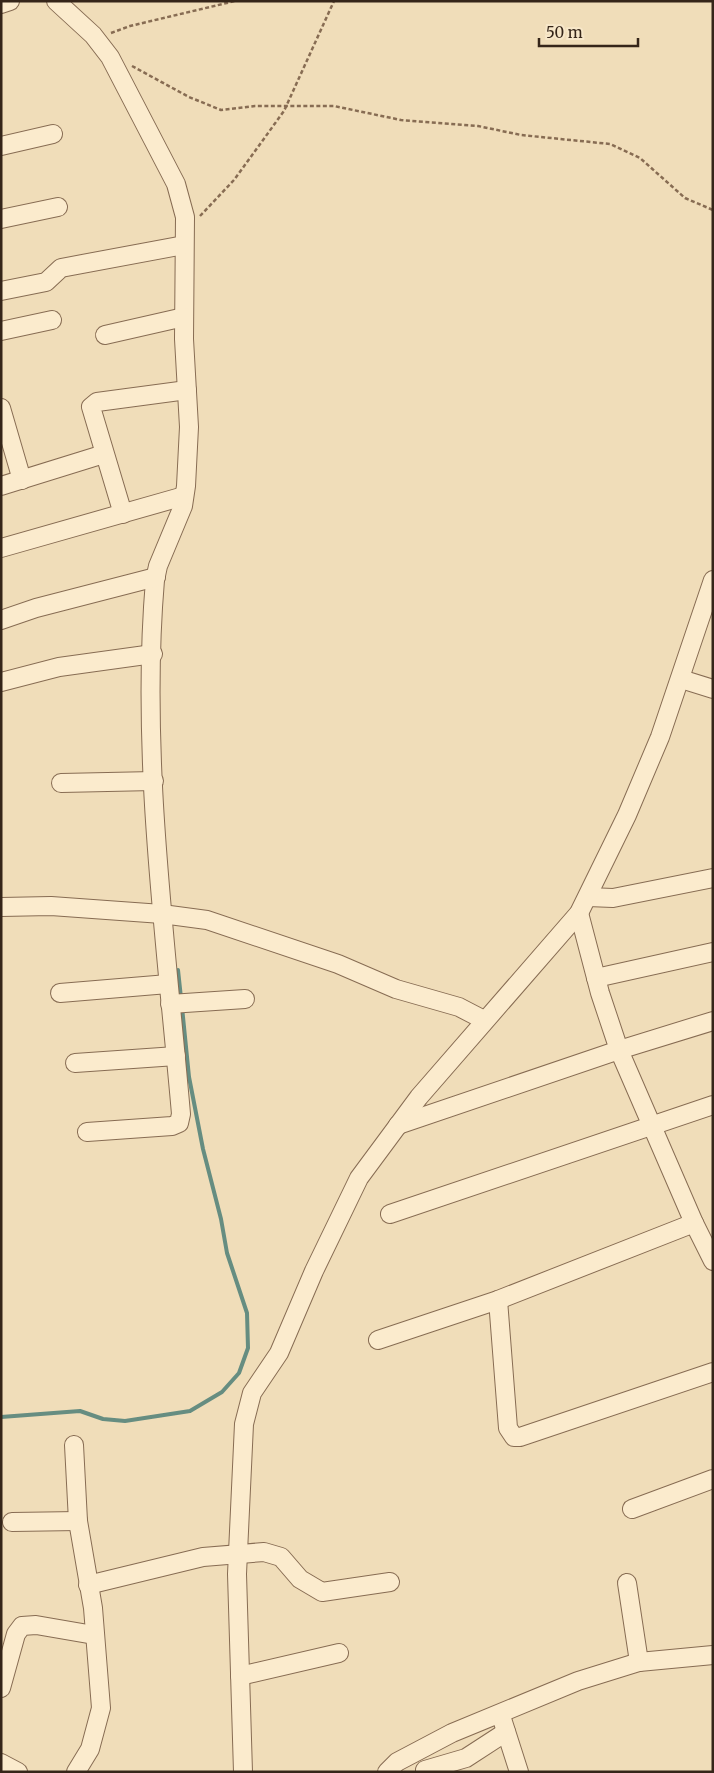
<svg xmlns="http://www.w3.org/2000/svg" width="714" height="1773" viewBox="0 0 714 1773" font-family="Merriweather,serif">
<rect width="100%" height="100%" fill="#f0ddb9"/>
<g fill="none" stroke-linecap="round" stroke-linejoin="round">
<g stroke="#668d81" stroke-width="4">
<path d="M 178,970 L 181,998"/>
<path d="M 1,1417 L 80,1411 L 103,1419 L 125,1421 L 190,1411 L 222,1392 L 239,1373 L 248,1348 L 247,1313 L 227,1253 L 221,1219 L 203,1149 L 189,1077 L 182,1007"/>
</g>
<defs>
<g id="minor">
<path d="M 56,1 L 93,35 L 110,57 L 176,184 L 185,217 L 184,339 L 189,427 L 186,486 L 183,506 L 158,566 L 155,580 C 140,755 166,940 181,1114 L 179,1123 L 172,1126 L 87,1132"/>
<path d="M 1,4 L 10,1"/>
<path d="M 1,146 L 53,134"/>
<path d="M 1,219 L 58,207"/>
<path d="M 1,291 L 46,282 L 61,268 L 184,245"/>
<path d="M 1,331 L 52,320"/>
<path d="M 105,335 L 184,317"/>
<path d="M 1,408 L 22,480"/>
<path d="M 1,486 L 104,454"/>
<path d="M 123,514 L 91,407 L 97,402 L 187,390"/>
<path d="M 1,548 L 184,496"/>
<path d="M 1,620 L 36,608 L 156,577"/>
<path d="M 681,679 L 713,689"/>
<path d="M 1,682 L 59,667 L 153,654"/>
<path d="M 61,783 L 154,781"/>
<path d="M 588,897 L 613,898 L 713,878"/>
<path d="M 1,907 L 51,906 L 162,914 L 207,920 L 338,964 L 396,989 L 459,1007 L 484,1020"/>
<path d="M 579,913 L 600,993 L 619,1050 L 694,1223 L 713,1261"/>
<path d="M 596,978 L 713,952"/>
<path d="M 60,993 L 168,984"/>
<path d="M 170,1004 L 245,999"/>
<path d="M 75,1063 L 176,1056"/>
<path d="M 398,1125 L 619,1050 L 713,1021"/>
<path d="M 390,1214 L 713,1105"/>
<path d="M 498,1300 L 508,1428 L 514,1437 L 520,1437 L 713,1372"/>
<path d="M 378,1340 L 498,1300 L 694,1223"/>
<path d="M 74,1445 L 78,1521 L 93,1608 L 101,1708 L 90,1749 L 76,1772"/>
<path d="M 632,1509 L 713,1479"/>
<path d="M 12,1522 L 78,1521"/>
<path d="M 627,1583 L 639,1662"/>
<path d="M 88,1585 L 203,1557 L 264,1552 L 281,1557 L 300,1579 L 322,1592 L 390,1582"/>
<path d="M 240,1676 L 339,1653"/>
<path d="M 1,1688 L 16,1634 L 22,1626 L 36,1625 L 94,1635"/>
<path d="M 503,1722 L 519,1772"/>
<path d="M 1,1763 L 18,1772"/>
<path d="M 425,1770 L 466,1758 L 506,1732"/>
<path d="M 243,1772 L 237,1574 L 244,1424 L 252,1393 L 279,1353 L 314,1271 L 359,1178 L 419,1097 L 579,913 L 627,815 L 660,737 L 713,580"/>
<path d="M 387,1772 L 397,1762 L 452,1733 L 578,1681 L 639,1662 L 713,1655"/>
</g>
</defs>
<use href="#minor" stroke="#876c53" stroke-width="20"/>
<g stroke="#876c53" stroke-width="2.5" stroke-dasharray="4 2.5" stroke-linecap="butt">
<path d="M 111,33 L 130,26 L 235,1"/>
<path d="M 132,66 L 189,97 L 221,110 L 255,106 L 334,106 L 401,120 L 478,126 L 521,135 L 610,144 L 640,158 L 685,198 L 713,210"/>
<path d="M 200,216 L 234,180 L 284,111 L 334,1"/>
</g>
<use href="#minor" stroke="#fbebcd" stroke-width="18"/>
</g>
<rect width="714" height="1773" fill="none" stroke="#352519" stroke-width="5"/>
<path d="M539 38v8h99v-8" fill="none" stroke="#352519" stroke-width="2.5"/>
<text x="546" y="38" font-size="15" fill="#352519" stroke="#f7e7c9" stroke-width="4" paint-order="stroke">50 m</text>
</svg>
